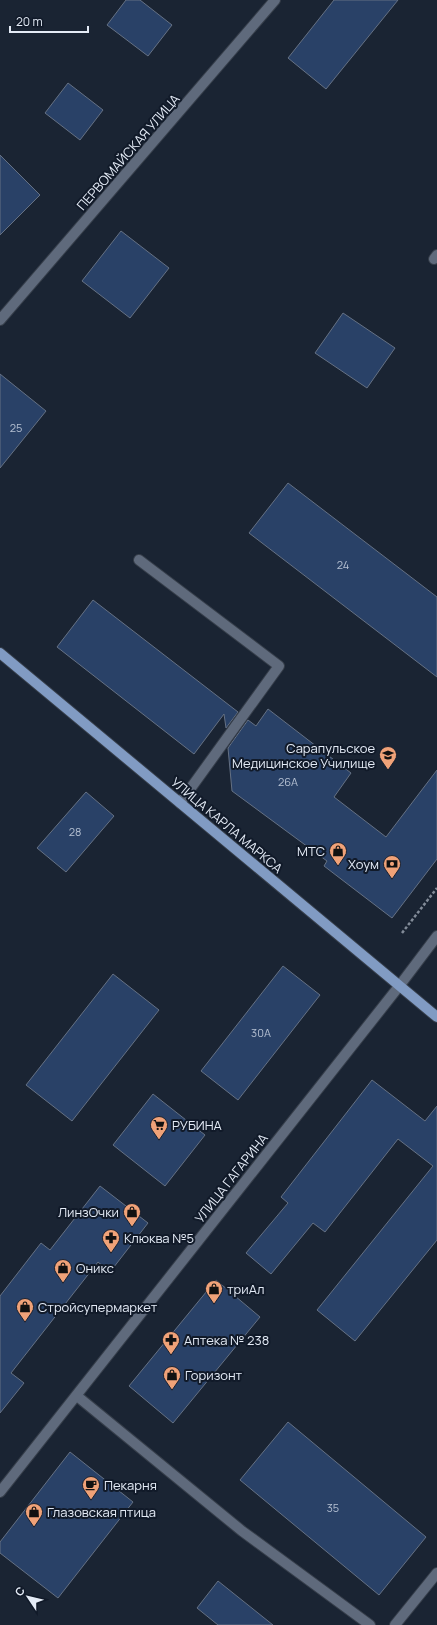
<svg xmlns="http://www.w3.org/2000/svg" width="437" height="1625" viewBox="0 0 437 1625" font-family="Manrope,sans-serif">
<rect width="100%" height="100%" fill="#1a2433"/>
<g fill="#294167" stroke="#657184">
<path d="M 126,0 L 140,0 L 172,25 L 148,56 L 107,25 Z"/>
<path d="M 334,0 L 398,0 L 326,89 L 288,58 Z"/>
<path d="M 68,83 L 103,110 L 80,140 L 45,113 Z"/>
<path d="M 0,155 L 40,195 L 0,235 Z"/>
<path d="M 121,231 L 169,268 L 130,318 L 82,281 Z"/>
<path d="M 343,313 L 395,348 L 367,388 L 315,353 Z"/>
<path d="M 0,374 L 46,411 L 0,468 Z"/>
<path d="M 288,483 L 437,597 L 437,677 L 249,533 Z"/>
<path d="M 93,600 L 238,712 L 226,728 L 224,714 L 194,754 L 57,647 Z"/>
<path d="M 268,709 L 351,773 L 334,797 L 386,837 L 437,770 L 437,859 L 392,918 L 324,866 L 327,861 L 232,791 L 228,748 L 248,720 L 256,726 Z"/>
<path d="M 86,792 L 114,816 L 66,872 L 37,848 Z"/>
<path d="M 283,966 L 320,995 L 238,1100 L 201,1071 Z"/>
<path d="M 113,974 L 159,1010 L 72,1121 L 26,1085 Z"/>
<path d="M 372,1080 L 425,1121 L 437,1106 L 437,1240 L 355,1341 L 317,1310 L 433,1166 L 398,1139 L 325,1232 L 313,1223 L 271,1274 L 246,1253 L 288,1203 L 281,1197 Z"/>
<path d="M 153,1094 L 205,1135 L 165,1186 L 113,1145 Z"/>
<path d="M 100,1186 L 148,1223 L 110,1272 L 98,1262 L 11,1373 L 24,1383 L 0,1413 L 0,1296 L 41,1243 L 50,1250 Z"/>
<path d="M 216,1280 L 260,1317 L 173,1423 L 129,1386 Z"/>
<path d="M 288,1422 L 426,1537 L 379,1595 L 240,1480 Z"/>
<path d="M 70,1452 L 133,1502 L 58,1598 L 0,1553 L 0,1542 Z"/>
<path d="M 218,1581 L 273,1625 L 218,1625 L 197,1608 Z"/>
</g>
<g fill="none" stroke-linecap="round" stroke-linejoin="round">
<defs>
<g id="minor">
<path d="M 434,259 L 437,255"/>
<path d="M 0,320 L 275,0"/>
<path d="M 139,560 L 279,666 L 180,803"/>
<path d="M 77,1396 L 242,1531 L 370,1625"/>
<path d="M 0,1492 L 400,985 L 437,936"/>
<path d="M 395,1625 L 437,1573"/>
</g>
<path id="major" d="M 0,653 L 437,1017"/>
</defs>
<use href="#minor" stroke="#363e4a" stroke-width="12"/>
<use href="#major" stroke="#363e4a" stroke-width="12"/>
<path stroke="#828b98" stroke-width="2.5" stroke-dasharray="3 2" stroke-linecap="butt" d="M 402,933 L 437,888"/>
<use href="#minor" stroke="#5f6a7c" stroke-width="10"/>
<use href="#major" stroke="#819bc3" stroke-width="10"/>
</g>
<defs>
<symbol id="school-pin" viewBox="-11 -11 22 30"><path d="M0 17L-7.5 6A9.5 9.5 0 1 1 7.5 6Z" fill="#f0a278" stroke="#111a29"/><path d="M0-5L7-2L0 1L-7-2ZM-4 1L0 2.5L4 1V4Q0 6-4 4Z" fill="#111"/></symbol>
<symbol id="shop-pin" viewBox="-11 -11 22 30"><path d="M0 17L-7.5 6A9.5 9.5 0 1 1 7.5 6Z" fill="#f0a278" stroke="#111a29"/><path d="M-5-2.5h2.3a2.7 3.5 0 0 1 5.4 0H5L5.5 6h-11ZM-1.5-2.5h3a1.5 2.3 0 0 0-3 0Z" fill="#111"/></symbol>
<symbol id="bank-pin" viewBox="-11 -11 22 30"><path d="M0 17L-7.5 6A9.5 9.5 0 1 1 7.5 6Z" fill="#f0a278" stroke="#111a29"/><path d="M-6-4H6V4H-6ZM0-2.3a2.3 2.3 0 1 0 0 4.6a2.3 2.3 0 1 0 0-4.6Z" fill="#111"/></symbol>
<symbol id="supermarket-pin" viewBox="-11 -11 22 30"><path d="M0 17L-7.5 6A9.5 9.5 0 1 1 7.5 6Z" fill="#f0a278" stroke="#111a29"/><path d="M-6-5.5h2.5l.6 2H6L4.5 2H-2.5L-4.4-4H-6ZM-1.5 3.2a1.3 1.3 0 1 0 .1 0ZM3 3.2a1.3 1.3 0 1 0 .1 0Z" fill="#111"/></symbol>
<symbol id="pharmacy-pin" viewBox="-11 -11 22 30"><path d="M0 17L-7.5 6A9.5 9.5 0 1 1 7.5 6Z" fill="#f0a278" stroke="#111a29"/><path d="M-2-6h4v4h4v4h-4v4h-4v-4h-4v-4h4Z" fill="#111"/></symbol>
<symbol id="cafe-pin" viewBox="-11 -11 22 30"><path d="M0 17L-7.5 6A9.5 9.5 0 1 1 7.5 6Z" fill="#f0a278" stroke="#111a29"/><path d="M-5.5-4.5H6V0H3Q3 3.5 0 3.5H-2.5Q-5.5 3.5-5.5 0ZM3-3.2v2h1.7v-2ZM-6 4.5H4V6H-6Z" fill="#111"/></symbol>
</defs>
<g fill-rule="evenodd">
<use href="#school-pin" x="378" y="745" width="20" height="27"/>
<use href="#shop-pin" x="328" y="841" width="20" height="27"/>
<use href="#bank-pin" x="382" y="854" width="20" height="27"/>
<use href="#supermarket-pin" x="149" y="1115" width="20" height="27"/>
<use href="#shop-pin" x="122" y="1202" width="20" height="27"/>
<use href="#pharmacy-pin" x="101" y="1228" width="20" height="27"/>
<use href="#shop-pin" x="53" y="1258" width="20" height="27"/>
<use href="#shop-pin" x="204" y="1279" width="20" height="27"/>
<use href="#shop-pin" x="15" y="1297" width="20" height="27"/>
<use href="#pharmacy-pin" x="161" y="1330" width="20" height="27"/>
<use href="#shop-pin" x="162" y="1365" width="20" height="27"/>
<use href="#cafe-pin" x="81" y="1475" width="20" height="27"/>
<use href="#shop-pin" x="24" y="1502" width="20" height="27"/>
</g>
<g text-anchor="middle" stroke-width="4" stroke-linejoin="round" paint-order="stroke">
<g font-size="11" fill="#b5c0d2">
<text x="16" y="432">25</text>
<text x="343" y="569">24</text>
<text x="288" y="786">26А</text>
<text x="75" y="836">28</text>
<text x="261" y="1037">30А</text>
<text x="333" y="1512">35</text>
</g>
<g font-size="13" fill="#e4ebf6" stroke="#111a29">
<text transform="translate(128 152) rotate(-49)" y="5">ПЕРВОМАЙСКАЯ УЛИЦА</text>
<text transform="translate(227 825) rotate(40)" y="5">УЛИЦА КАРЛА МАРКСА</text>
<text transform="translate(231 1178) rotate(-52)" y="5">УЛИЦА ГАГАРИНА</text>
</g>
<g font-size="13" fill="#e4ebf6" stroke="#111a29" text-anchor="start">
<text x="375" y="753" text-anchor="end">Сарапульское<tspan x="375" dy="15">Медицинское Училище</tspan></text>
<text x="325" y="856" text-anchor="end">МТС</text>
<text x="379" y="869" text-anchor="end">Хоум</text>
<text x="172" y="1130">РУБИНА</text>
<text x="119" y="1217" text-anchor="end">ЛинзОчки</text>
<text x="124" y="1243">Клюква №5</text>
<text x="76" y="1273">Оникс</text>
<text x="227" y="1294">триАл</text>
<text x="38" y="1312">Стройсупермаркет</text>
<text x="184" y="1345">Аптека № 238</text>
<text x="185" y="1380">Горизонт</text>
<text x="104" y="1490">Пекарня</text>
<text x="47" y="1517">Глазовская птица</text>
</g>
</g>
<g transform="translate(28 1597) rotate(305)" stroke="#111a29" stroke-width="3" paint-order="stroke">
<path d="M0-3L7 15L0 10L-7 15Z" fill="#e4ebf6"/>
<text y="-6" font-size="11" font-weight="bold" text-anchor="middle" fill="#e4ebf6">С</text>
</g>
<path d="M10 26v6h78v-6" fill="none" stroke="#e4ebf6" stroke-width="2"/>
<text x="16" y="26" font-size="12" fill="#e4ebf6" stroke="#111a29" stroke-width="3" paint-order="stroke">20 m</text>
</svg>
